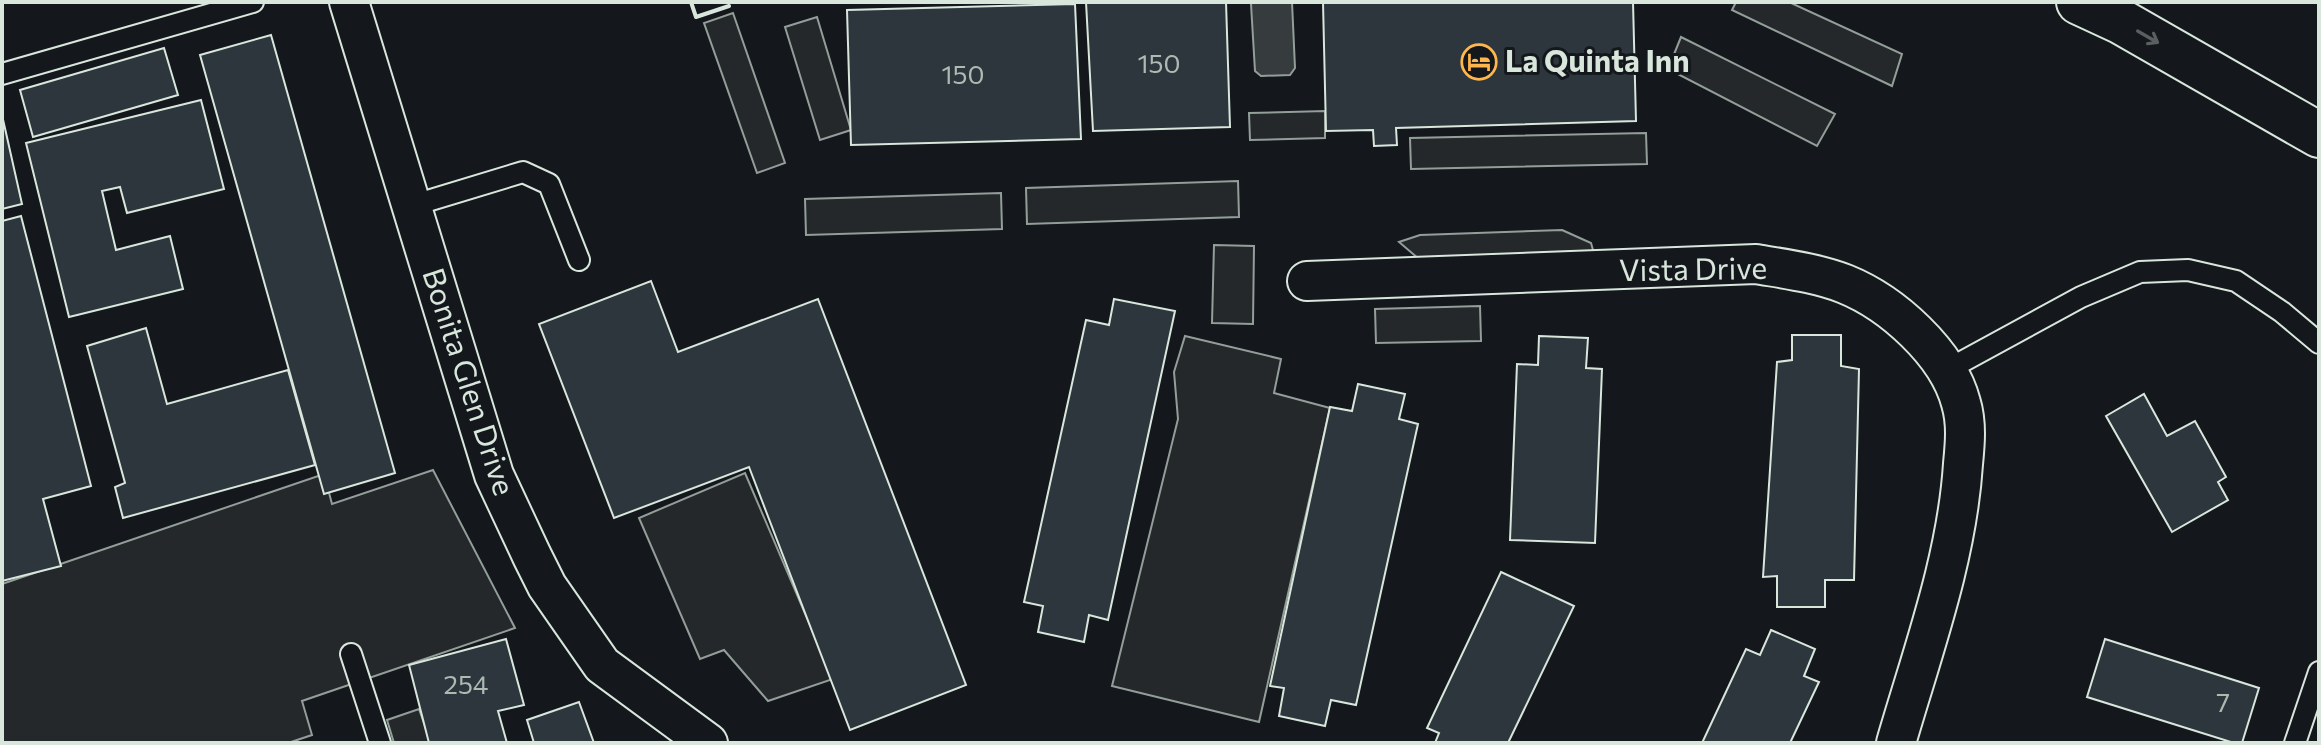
<svg xmlns="http://www.w3.org/2000/svg" width="2321" height="745" viewBox="0 0 2321 745" font-family="Commissioner,sans-serif">
<rect width="100%" height="100%" fill="#14181c"/>
<g fill="#24282b" stroke="#939e99" stroke-width="2">
<path d="M 1736,2 L 1789,2 L 1902,54 L 1892,86 L 1732,10 Z"/>
<path d="M 733,13 L 785,163 L 757,173 L 704,23 Z"/>
<path d="M 817,17 L 851,130 L 820,140 L 785,27 Z"/>
<path d="M 1681,37 L 1835,114 L 1817,146 L 1668,69 Z"/>
<path d="M 1325,111 L 1325,138 L 1250,140 L 1249,113 Z"/>
<path d="M 1646,133 L 1647,164 L 1411,169 L 1410,138 Z"/>
<path d="M 1238,181 L 1239,217 L 1027,224 L 1026,188 Z"/>
<path d="M 1001,193 L 1002,229 L 806,235 L 805,199 Z"/>
<path d="M 1562,230 L 1591,243 L 1595,257 L 1426,265 L 1399,242 L 1420,235 Z"/>
<path d="M 1214,245 L 1254,246 L 1253,324 L 1212,323 Z"/>
<path d="M 1480,306 L 1481,341 L 1376,343 L 1375,309 Z"/>
<path d="M 1185,336 L 1281,359 L 1274,393 L 1330,408 L 1259,722 L 1112,686 L 1178,419 L 1174,372 Z"/>
<path d="M 433,470 L 515,628 L 302,701 L 312,735 L 288,743 L 2,743 L 2,584 L 324,474 L 332,504 Z"/>
<path d="M 745,473 L 833,679 L 768,701 L 724,650 L 700,659 L 639,518 Z"/>
<path d="M 419,709 L 431,743 L 394,743 L 387,720 Z"/>
</g>
<path fill="#363b3e" stroke="#939e99" stroke-width="2" d="M 1254,2 L 1292,2 L 1295,68 L 1290,75 L 1261,76 L 1255,71 L 1251,4 Z"/>
<g fill="#2c363c" stroke="#d8e6dc" stroke-width="2">
<path d="M 1086,2 L 1226,2 L 1230,127 L 1093,131 Z"/>
<path d="M 1323,2 L 1633,2 L 1636,121 L 1396,128 L 1397,145 L 1374,146 L 1373,130 L 1326,131 Z"/>
<path d="M 1075,4 L 1081,139 L 851,145 L 847,10 Z"/>
<path d="M 271,35 L 395,473 L 324,494 L 200,55 Z"/>
<path d="M 164,48 L 178,95 L 33,137 L 20,90 Z"/>
<path d="M 201,100 L 224,189 L 127,213 L 120,187 L 102,191 L 116,250 L 170,236 L 183,289 L 69,317 L 26,143 Z"/>
<path d="M 2,115 L 22,204 L 2,209 Z"/>
<path d="M 21,216 L 91,486 L 43,499 L 61,566 L 2,581 L 2,221 Z"/>
<path d="M 651,281 L 678,352 L 818,299 L 966,685 L 850,730 L 749,467 L 614,518 L 539,324 Z"/>
<path d="M 1114,299 L 1175,311 L 1108,620 L 1089,615 L 1084,642 L 1038,632 L 1043,606 L 1024,602 L 1086,320 L 1109,325 Z"/>
<path d="M 146,328 L 167,404 L 288,370 L 315,465 L 123,518 L 115,487 L 125,483 L 87,346 Z"/>
<path d="M 1792,335 L 1841,335 L 1841,366 L 1859,369 L 1854,580 L 1825,580 L 1825,607 L 1777,607 L 1777,576 L 1763,577 L 1777,362 L 1792,360 Z"/>
<path d="M 1539,336 L 1588,338 L 1586,368 L 1602,369 L 1595,543 L 1510,540 L 1517,364 L 1538,365 Z"/>
<path d="M 1358,384 L 1405,394 L 1399,419 L 1418,424 L 1356,705 L 1331,700 L 1325,726 L 1279,716 L 1284,688 L 1270,686 L 1330,407 L 1352,411 Z"/>
<path d="M 2144,394 L 2167,436 L 2195,421 L 2226,477 L 2218,482 L 2228,500 L 2172,532 L 2106,416 Z"/>
<path d="M 1501,572 L 1574,606 L 1508,743 L 1435,743 L 1439,733 L 1427,728 Z"/>
<path d="M 1771,630 L 1815,649 L 1804,676 L 1819,682 L 1790,743 L 1702,743 L 1746,649 L 1760,655 Z"/>
<path d="M 506,639 L 524,705 L 498,711 L 507,743 L 429,743 L 409,665 Z"/>
<path d="M 2105,639 L 2259,688 L 2242,743 L 2234,743 L 2087,697 Z"/>
<path d="M 579,702 L 594,743 L 534,743 L 527,720 Z"/>
</g>
<g fill="none" stroke-linecap="round" stroke-linejoin="round">
<defs>
<g id="lane">
<path d="M 2,74 L 253,2"/>
<path d="M 411,206 L 523,172 L 549,184 L 579,260"/>
<path d="M 1947,370 L 2081,297 L 2140,272 L 2188,270 L 2236,281 L 2282,312 L 2319,343"/>
<path d="M 351,654 L 380,743"/>
<path d="M 2295,743 L 2319,672"/>
</g>
<g id="street">
<path d="M 349,2 L 494,475 L 532,556 L 547,586 L 602,665 L 708,743"/>
<path d="M 1307,281 L 1756,264 C 1785,269 1817,273 1845,284 C 1892,303 1948,353 1961,403 C 1967,423 1965,444 1963,464 C 1957,559 1922,653 1896,743"/>
</g>
<path id="highway" d="M 2079,2 L 2120,21 L 2319,135"/>
</defs>
<use href="#lane" stroke="#d8e6dc" stroke-width="24"/>
<use href="#street" stroke="#d8e6dc" stroke-width="42"/>
<use href="#highway" stroke="#d8e6dc" stroke-width="48"/>
<use href="#lane" stroke="#14181c" stroke-width="20"/>
<use href="#street" stroke="#14181c" stroke-width="38"/>
<use href="#highway" stroke="#14181c" stroke-width="44"/>
<path stroke="#d8e6dc" stroke-width="4" d="M 691,2 L 696,17 L 729,6"/>
</g>
<defs><path id="oneway-shaft" d="M-6 0H5M1.5-3L5.5 0L1.5 3" fill="none" stroke-width="1.6" stroke-linecap="round" stroke-linejoin="round" transform="scale(2)"/></defs>
<use stroke="#59605f" href="#oneway-shaft" transform="translate(2148 37) rotate(30)"/>
<defs>
<symbol id="hotel-ring" viewBox="-11 -11 22 22"><circle r="9.5" fill="#14181c" stroke="#ffb74d" stroke-width="1.5"/><path d="M-6-4.5h1.5V1H6V5H4.5V3h-9V5H-6ZM-4 0a1.8 1.8 0 1 1 3.6 0ZM.5 0V-2.5h3Q6-2.5 6 0Z" fill="#ffb74d"/></symbol>
</defs>
<g fill-rule="evenodd">
<use href="#hotel-ring" x="1459" y="42" width="40" height="40"/>
</g>
<g text-anchor="middle" stroke-width="6" stroke-linejoin="round" paint-order="stroke">
<g font-size="26" fill="#adbab4">
<text x="1159" y="73">150</text>
<text x="963" y="84">150</text>
<text x="466" y="694">254</text>
<text x="2223" y="712">7</text>
</g>
<g font-size="30" font-weight="bold" fill="#d8e6dc" stroke="#14181c" text-anchor="start">
<text x="1505" y="72">La Quinta Inn</text>
</g>
<g font-size="30" fill="#d8e6dc" stroke="#14181c">
<text transform="translate(1693 270) rotate(-1)" y="10">Vista Drive</text>
<text transform="translate(468 382) rotate(72)" y="10">Bonita Glen Drive</text>
</g>
</g>
<rect width="2321" height="745" fill="none" stroke="#d8e6dc" stroke-width="8"/>
</svg>
